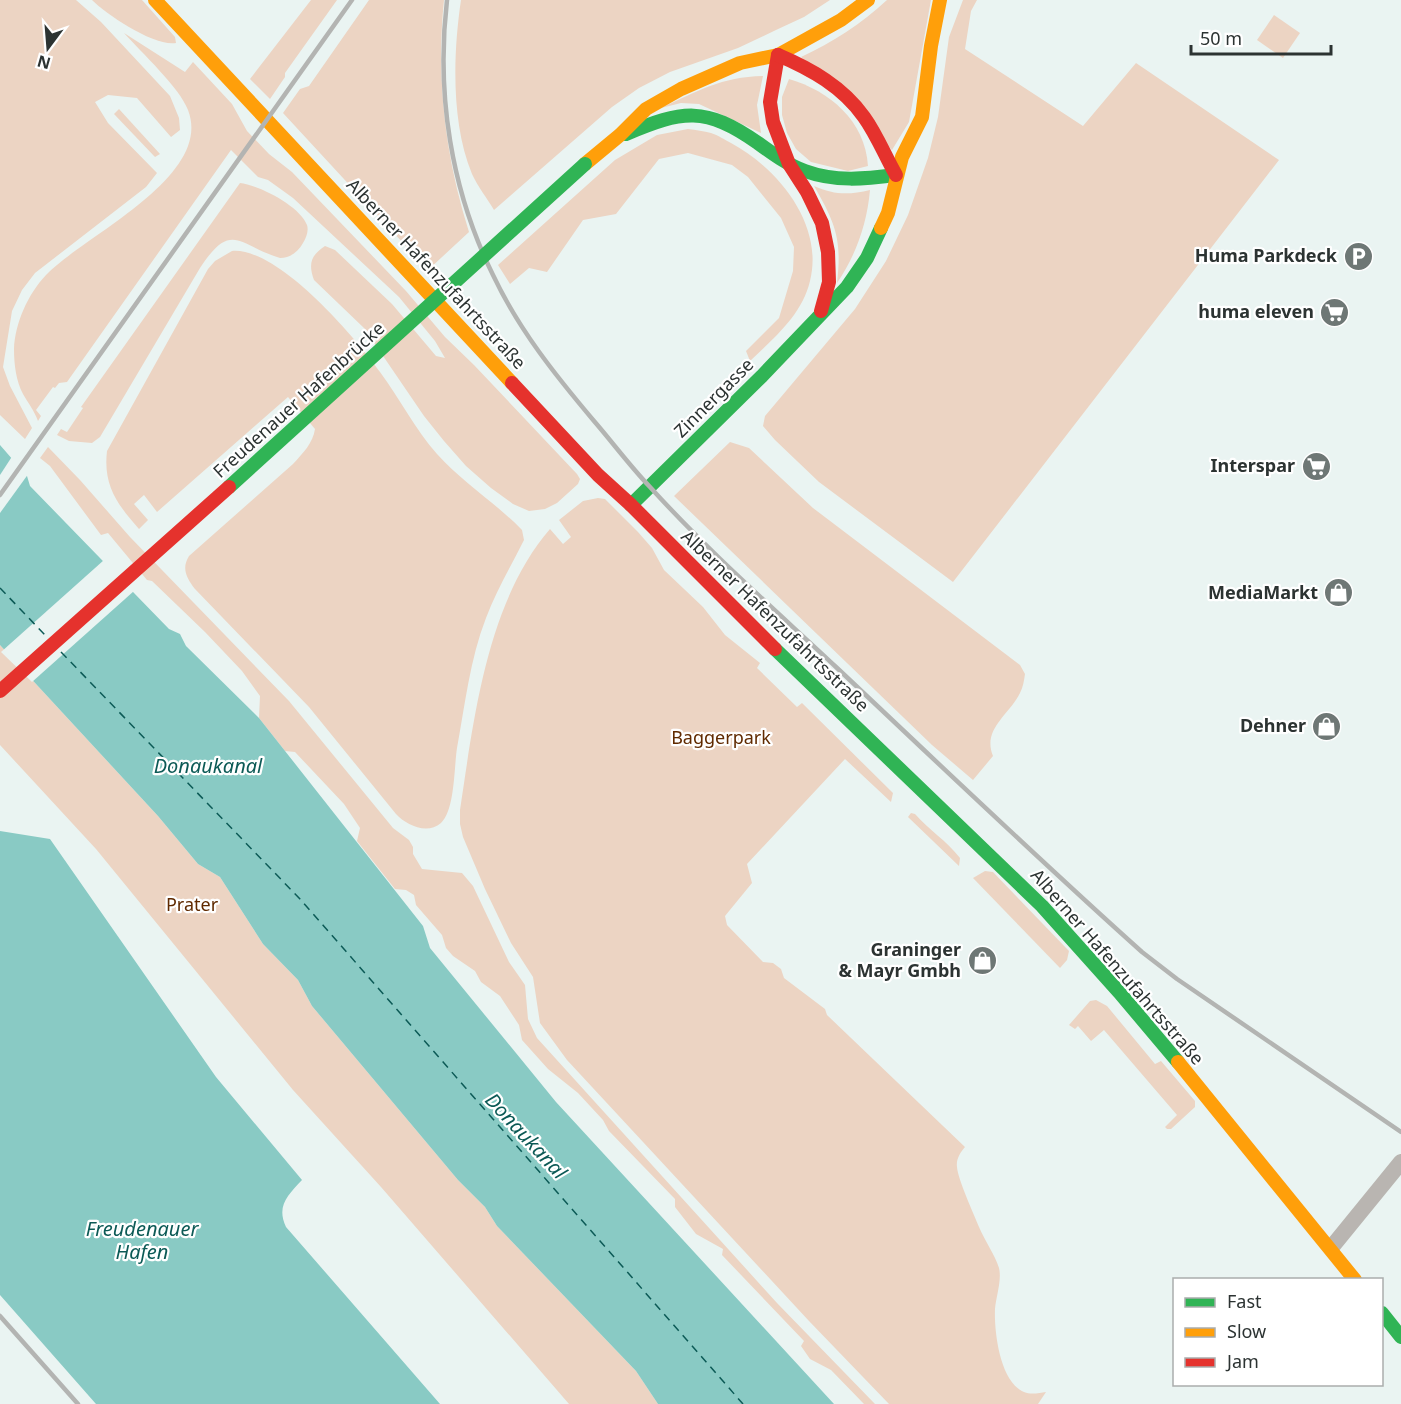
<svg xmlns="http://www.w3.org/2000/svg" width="1401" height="1404" viewBox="0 0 1401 1404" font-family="'Noto Sans',sans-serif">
<rect width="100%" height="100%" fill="#eaf4f2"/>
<g fill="#ecd4c3">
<path d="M 0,0 L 76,0 L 101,22 L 170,96 L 179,118 L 180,130 L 171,137 L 137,98 L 108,95 L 95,102 L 108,123 L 157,173 L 146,187 L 35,273 L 22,290 L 12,311 L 3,367 L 10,386 L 32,428 L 25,439 L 0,415 Z"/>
<path d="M 92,0 L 142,0 L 175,37 L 176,43 C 155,47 107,15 92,0 Z"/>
<path d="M 311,0 L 337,0 L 285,73 L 285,77 L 270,99 L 250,79 Z"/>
<path d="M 369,0 L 444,0 C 436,79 445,156 469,232 L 428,270 L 283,113 L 300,89 L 309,86 Z"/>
<path d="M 461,0 L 830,0 L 804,17 L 776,30 L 738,48 L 670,72 L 639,88 L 612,107 L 494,210 C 487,198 478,187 472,174 C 451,123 453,54 461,0 Z"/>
<path d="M 887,0 L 931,0 L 909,122 L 892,150 L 801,57 C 833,42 861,24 887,0 Z"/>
<path d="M 963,0 L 977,0 L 971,11 L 965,49 L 1083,126 L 1136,63 L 1279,160 L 953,582 L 819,482 L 775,440 L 763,426 L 765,416 L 855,309 L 886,261 L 908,215 L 928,158 L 938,117 L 949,37 Z"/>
<path d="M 1274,15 L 1300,33 L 1283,58 L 1257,40 Z"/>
<path d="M 124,33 L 185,72 L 193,62 L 232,104 L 247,131 L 269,154 L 292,172 L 406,291 L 445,337 L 474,365 L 577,474 L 580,479 L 578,484 L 557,503 L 545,509 L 529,511 L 513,504 L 491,488 L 466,466 L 444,441 L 424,416 L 364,328 L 314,280 C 308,264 311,255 325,246 L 335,250 L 392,304 L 436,356 L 445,358 L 435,341 L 399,297 L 293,198 L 268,180 L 258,177 L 231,150 L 67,382 L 59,383 L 55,388 L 53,387 L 36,410 L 41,416 L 38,421 C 34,410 28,403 23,394 C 16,381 14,364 14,349 C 15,323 28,294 46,275 C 83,236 214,177 188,110 C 180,88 141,52 124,33 Z"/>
<path d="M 763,76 L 757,105 L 761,133 L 699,104 L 681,103 L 661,108 C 698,91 721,77 763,76 Z"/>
<path d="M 789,79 C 830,91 865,121 868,166 L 848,171 L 811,162 L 796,149 L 787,133 L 782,115 L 782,97 Z"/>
<path d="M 119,109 L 160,154 L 155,157 L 114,114 Z"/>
<path d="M 688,129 C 696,130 704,131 711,133 C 718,135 725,140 731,143 C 779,169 824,225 810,281 C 802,315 774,338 750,361 L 746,351 L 779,318 L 793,271 L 794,247 L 781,218 L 748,177 L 732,165 L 688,153 L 659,159 L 616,214 L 583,220 L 547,272 L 529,268 L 510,284 L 498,265 L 615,160 L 657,135 Z"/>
<path d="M 240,183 C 259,185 300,206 307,225 C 309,231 306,238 303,243 C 298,252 290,258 280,258 C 239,246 232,219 200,268 L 100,437 L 92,443 L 69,441 L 57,435 L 61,429 L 67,432 L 83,408 L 81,407 Z"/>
<path d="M 814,186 C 834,195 849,195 870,190 C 867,224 856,255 837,283 C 842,240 836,224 814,186 Z"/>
<path d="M 232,251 C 278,247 355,337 380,372 C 400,399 415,429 437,454 C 463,483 496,503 522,530 L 524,540 C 511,566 496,591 486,618 C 470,659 465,705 457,748 C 454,767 455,810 441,823 C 427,835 406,825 396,814 L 309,707 L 195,589 C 187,578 181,569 189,556 L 293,464 C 303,453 313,443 315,429 L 288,397 L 157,512 L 144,495 L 134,504 L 148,520 L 139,529 C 117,504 103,485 107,451 L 208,269 L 215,261 Z"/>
<path d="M 730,442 L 749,448 L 813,508 L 1020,665 L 1025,674 C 1024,681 1023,687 1020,693 C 1009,715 982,729 993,756 L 973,780 L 932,745 L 674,496 Z"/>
<path d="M 48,447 L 80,480 L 130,537 L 289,701 L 393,828 L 409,840 L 413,847 L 413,854 L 422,869 L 462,873 L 473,886 L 509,962 L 525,985 L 528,1019 L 537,1038 L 777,1303 L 875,1404 L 864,1404 L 831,1370 L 810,1359 L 801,1346 L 804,1341 L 722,1255 L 723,1249 L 696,1234 L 675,1207 L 675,1199 L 609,1131 L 603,1120 L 578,1093 L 548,1069 L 522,1040 L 519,1025 L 500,996 L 481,982 L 475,971 L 453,956 L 446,948 L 442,935 L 416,905 L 414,895 L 406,890 L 395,889 L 357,841 L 360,828 L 344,804 L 295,752 L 285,751 L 259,718 L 260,696 L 242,671 L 205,632 L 152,581 L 147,580 L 108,533 L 101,535 L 50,466 L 40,458 Z"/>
<path d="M 598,498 L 605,499 L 638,532 L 652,548 L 664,570 L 703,607 L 725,635 L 760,663 L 757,668 L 797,707 L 802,703 L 893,793 L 891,802 L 845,759 L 747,864 L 752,883 L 725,916 L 727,925 L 763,962 L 773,963 L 781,969 L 784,978 L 825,1009 L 827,1015 L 965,1147 C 960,1153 956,1159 957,1167 C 958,1180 974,1214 979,1227 C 985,1241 995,1255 999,1268 C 1002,1280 996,1297 995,1309 C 994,1332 1000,1382 1024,1392 C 1031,1395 1039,1393 1046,1392 L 1038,1404 L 889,1404 L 809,1321 L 567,1060 L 540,1023 L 533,977 L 511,943 L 485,889 L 463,837 L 460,824 L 460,810 C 474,718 487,602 550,529 L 563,544 L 571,537 L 559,520 L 583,501 Z"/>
<path d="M 0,645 L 158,816 L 198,864 L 220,877 L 263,944 L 298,980 L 312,1006 L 458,1180 L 485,1207 L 497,1226 L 636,1371 L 658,1404 L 569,1404 L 381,1187 L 293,1090 L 96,849 L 0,745 Z"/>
<path d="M 911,813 L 915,814 C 929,830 947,841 960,858 L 959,866 L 908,817 Z"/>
<path d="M 985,871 L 993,872 L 1069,951 L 1067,960 L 1060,968 L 973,878 Z"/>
<path d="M 1096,1000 L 1107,1006 L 1155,1064 L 1161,1061 L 1195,1101 L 1195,1107 L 1171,1129 L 1167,1129 L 1165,1127 L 1177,1115 L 1104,1030 L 1091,1041 L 1078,1026 L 1075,1029 L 1069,1025 L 1090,1001 Z"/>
</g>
<g fill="#89cac4">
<path d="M 0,445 L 27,476 L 30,486 L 169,629 L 180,634 L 186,646 L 259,718 L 423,926 L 430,948 L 556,1102 L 834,1404 L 658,1404 L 636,1371 L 497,1226 L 485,1207 L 458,1180 L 312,1006 L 298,980 L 263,944 L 220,877 L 198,864 L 158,816 L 0,645 Z"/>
<path d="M 0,831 L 50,839 L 216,1077 L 302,1180 C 288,1195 276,1206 286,1227 L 440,1404 L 96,1404 L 0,1295 Z"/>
</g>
<g fill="#eaf4f2">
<path d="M 13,455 L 29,473 L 0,513 L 0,475 Z"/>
<path d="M 104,560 L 134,591 L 32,682 L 1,652 Z"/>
</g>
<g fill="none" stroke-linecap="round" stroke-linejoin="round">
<g stroke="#0c5a56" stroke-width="1.5" stroke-dasharray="8 6" stroke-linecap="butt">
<path d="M 0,588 L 45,635"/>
<path d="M 61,652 L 300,899 L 743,1404"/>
</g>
<path stroke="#b9b5b1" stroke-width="16" d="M 1331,1248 L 1401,1162"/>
<g stroke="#30b455" stroke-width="14">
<path d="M 626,134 C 683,110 705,106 758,143 C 773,154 788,165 805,171 C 835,182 865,179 896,175"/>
<path d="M 631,505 L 762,376 L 847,287 L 867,258 L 881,228"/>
<path d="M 775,649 L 1042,906 L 1119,992 L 1178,1062"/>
<path d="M 1382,1313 L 1401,1337"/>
</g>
<g stroke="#ff9f0a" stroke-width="14">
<path d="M 155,0 L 512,383"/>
<path d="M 585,164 L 620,135 L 646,109 L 681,89 L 740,63 L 778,55 L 841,20 L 868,0"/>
<path d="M 881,228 L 888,213 L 902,157 L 922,117 L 931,46 L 940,0"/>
<path d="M 1178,1062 L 1355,1280"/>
</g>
<g stroke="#e5322d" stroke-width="14">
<path d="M 778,55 L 770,102 L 773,122 L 789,164 L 807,192 L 822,223 L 828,252 L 829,282 L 821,311"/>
<path d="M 778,55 C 811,69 843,87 864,117 C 877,135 885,156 896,175"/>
<path d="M 512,383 L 598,475 L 631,505 L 775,649"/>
</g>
<g stroke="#b3b4b2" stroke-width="4.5">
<path d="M 447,0 C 436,94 451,190 493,275 C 519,330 556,376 594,421 C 613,443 630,466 650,487 C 708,551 773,608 836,667 C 937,762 1038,859 1142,952 L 1177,979 L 1401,1132"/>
<path d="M 0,495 L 352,0"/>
<path d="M 0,1316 L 78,1404"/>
</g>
<path stroke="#30b455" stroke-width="14" d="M 229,487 L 585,164"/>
<path stroke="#e5322d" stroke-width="14" d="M 0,691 L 229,487"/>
</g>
<defs>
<symbol id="parking-disc" viewBox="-11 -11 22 22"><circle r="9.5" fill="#6e7775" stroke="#fff"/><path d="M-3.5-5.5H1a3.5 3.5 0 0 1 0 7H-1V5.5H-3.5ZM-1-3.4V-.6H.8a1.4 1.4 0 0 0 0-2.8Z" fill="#fff"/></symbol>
<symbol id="supermarket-disc" viewBox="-11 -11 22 22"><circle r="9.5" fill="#6e7775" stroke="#fff"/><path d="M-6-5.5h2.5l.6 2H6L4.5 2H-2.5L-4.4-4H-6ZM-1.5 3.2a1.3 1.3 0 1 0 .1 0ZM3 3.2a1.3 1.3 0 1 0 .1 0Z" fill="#fff"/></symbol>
<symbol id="shop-disc" viewBox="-11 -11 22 22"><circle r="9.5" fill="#6e7775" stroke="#fff"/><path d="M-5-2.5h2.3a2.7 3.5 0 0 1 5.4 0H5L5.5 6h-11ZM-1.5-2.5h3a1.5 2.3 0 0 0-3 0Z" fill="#fff"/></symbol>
</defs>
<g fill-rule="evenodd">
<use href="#parking-disc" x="1342" y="240" width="33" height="33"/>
<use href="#supermarket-disc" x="1318" y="296" width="33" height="33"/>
<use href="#supermarket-disc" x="1300" y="450" width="33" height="33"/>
<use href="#shop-disc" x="1322" y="576" width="33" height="33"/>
<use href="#shop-disc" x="1310" y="710" width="33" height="33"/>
<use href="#shop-disc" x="966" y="944" width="33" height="33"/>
</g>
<g text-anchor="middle" stroke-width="4.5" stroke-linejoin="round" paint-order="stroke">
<g font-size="18" font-weight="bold" fill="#2c3332" stroke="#fff" text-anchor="end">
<text x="1337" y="262">Huma Parkdeck</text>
<text x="1314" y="318">huma eleven</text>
<text x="1295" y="472">Interspar</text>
<text x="1318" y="599">MediaMarkt</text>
<text x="1306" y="732">Dehner</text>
<text x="961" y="956">Graninger<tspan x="961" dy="21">&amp; Mayr Gmbh</tspan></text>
</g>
<g font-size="18" fill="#2c3332" stroke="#fff">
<text transform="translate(436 274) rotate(47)" y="6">Alberner Hafenzufahrtsstraße</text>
<text transform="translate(714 398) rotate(-45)" y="6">Zinnergasse</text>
<text transform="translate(299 400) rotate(-42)" y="6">Freudenauer Hafenbrücke</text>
<text transform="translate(775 621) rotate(44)" y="6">Alberner Hafenzufahrtsstraße</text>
<text transform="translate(1117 967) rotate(49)" y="6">Alberner Hafenzufahrtsstraße</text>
</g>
<g font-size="18" fill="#602a00" stroke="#fff">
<text x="721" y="744">Baggerpark</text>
<text x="192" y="911">Prater</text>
</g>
<g font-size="20" font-style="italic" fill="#0c5a56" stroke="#fff">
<text x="208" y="773">Donaukanal</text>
<text transform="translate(526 1136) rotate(47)" y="7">Donaukanal</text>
<text x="142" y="1236">Freudenauer<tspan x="142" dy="23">Hafen</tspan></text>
</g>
</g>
<rect x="1173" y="1278" width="210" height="108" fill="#ffffff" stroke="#abadad" stroke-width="1.5"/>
<rect x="1185" y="1298" width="30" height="9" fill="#30b455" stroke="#abadad" stroke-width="1.5"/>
<text x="1227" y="1308" font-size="18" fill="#2c3332">Fast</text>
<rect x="1185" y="1328" width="30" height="9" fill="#ff9f0a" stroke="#abadad" stroke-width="1.5"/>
<text x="1227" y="1338" font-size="18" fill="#2c3332">Slow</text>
<rect x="1185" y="1358" width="30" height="9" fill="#e5322d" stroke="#abadad" stroke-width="1.5"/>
<text x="1227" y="1368" font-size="18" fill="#2c3332">Jam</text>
<g transform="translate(48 48) rotate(196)" stroke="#ffffff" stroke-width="4.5" paint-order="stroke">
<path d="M0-4.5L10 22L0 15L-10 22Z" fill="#2c3332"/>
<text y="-9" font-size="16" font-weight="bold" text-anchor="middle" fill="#2c3332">N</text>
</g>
<path d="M1191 45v9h140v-9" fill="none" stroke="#2c3332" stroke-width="3"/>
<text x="1200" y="45" font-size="18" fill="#2c3332" stroke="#ffffff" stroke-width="4.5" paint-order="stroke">50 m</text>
</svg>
